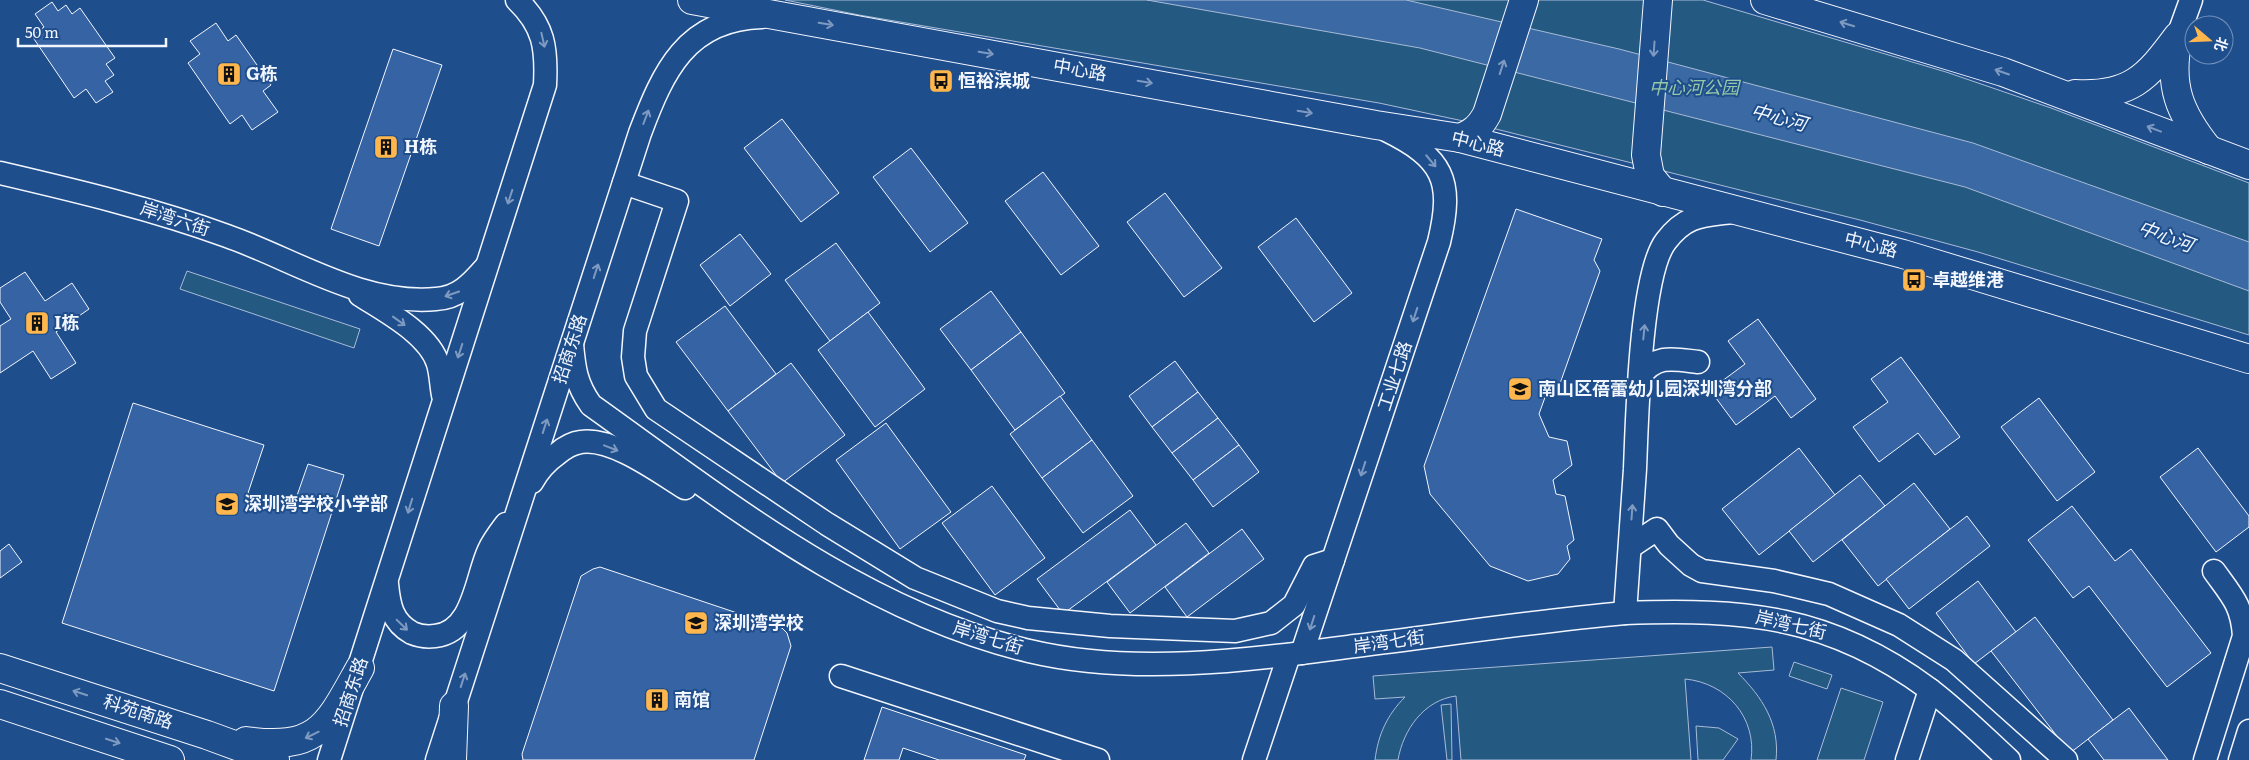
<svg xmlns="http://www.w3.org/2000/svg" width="2249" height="760" viewBox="0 0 2249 760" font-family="Literata,'Noto Sans SC',serif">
<rect width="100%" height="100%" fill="#1f4e8c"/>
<g fill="#245a82" stroke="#a8bbd7">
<path d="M 785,0 L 1703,0 L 1946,72 L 2051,108 L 2249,183 L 2249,335 L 1978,252 L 1860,220 L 1468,122 L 1379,103 L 859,15 Z"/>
<path d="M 187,271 L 360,329 L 354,348 L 180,289 Z"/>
<path d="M 1772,647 L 1774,670 L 1738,673 C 1762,697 1780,724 1776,760 L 1751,760 C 1757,718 1727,683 1685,679 L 1691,760 L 1461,760 L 1456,696 C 1424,700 1403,730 1398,760 L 1375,760 C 1378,735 1387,715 1405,697 L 1375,699 L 1373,676 Z"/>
<path d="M 1794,662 L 1832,675 L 1827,689 L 1789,676 Z"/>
<path d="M 1841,688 L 1883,702 L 1864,760 L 1817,760 Z"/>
<path d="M 1451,704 L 1452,760 L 1447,760 L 1441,705 Z"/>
<path d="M 1696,726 L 1719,728 L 1738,739 L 1723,760 L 1698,760 Z"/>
</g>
<path fill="#3b69a3" stroke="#a8bbd7" d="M 1147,0 L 1406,0 L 1619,49 L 1973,143 L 2249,242 L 2249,291 L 1965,187 L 1420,48 Z"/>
<g fill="#3563a3" stroke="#f2f6ff">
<path d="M 52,2 L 58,11 L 66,5 L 72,14 L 80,8 L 115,58 L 106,64 L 114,75 L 105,81 L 113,92 L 96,103 L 86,89 L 74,98 L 32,36 L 44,27 L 35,14 Z"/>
<path d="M 216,23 L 228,41 L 236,35 L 271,85 L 263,91 L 278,112 L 252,130 L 242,115 L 230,124 L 188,63 L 200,54 L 190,41 Z"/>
<path d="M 393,49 L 442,65 L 379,246 L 331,229 Z"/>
<path d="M 782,119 L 839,193 L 801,222 L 744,148 Z"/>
<path d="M 911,148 L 968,223 L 930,252 L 873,177 Z"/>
<path d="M 1043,172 L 1099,246 L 1061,275 L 1005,201 Z"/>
<path d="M 1165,193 L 1222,268 L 1184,297 L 1127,222 Z"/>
<path d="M 1516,209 L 1602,239 L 1594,260 L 1600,271 L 1557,392 L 1548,389 L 1539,414 L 1549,437 L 1567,441 L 1572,465 L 1553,480 L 1556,494 L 1565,496 L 1574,540 L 1567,546 L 1570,559 L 1558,574 L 1528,581 L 1490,566 L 1430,494 L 1424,466 Z"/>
<path d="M 1296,218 L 1352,293 L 1314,322 L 1258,247 Z"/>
<path d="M 740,234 L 771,274 L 730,306 L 700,265 Z"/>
<path d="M 836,243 L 880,303 L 830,341 L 785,280 Z"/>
<path d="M 25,272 L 45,301 L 72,283 L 89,309 L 56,332 L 76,363 L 51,379 L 33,351 L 0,373 L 0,326 L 11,319 L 0,302 L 0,288 Z"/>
<path d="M 991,291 L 1021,332 L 971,370 L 940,329 Z"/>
<path d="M 725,306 L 776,374 L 728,411 L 676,342 Z"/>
<path d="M 868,312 L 925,389 L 875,427 L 818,350 Z"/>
<path d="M 1758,319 L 1816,399 L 1791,418 L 1775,396 L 1736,425 L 1710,390 L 1745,364 L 1728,341 Z"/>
<path d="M 1021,332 L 1065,393 L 1015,430 L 971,370 Z"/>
<path d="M 1901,357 L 1960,437 L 1935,455 L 1918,433 L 1879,462 L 1853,427 L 1888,402 L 1871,379 Z"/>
<path d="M 1175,361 L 1198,392 L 1152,427 L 1129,396 Z"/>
<path d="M 791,363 L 845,435 L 782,483 L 728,411 Z"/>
<path d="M 1198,392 L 1218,418 L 1172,453 L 1152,427 Z"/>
<path d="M 1060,396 L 1092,440 L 1042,478 L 1010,434 Z"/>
<path d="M 2039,398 L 2095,472 L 2057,501 L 2001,427 Z"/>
<path d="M 133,403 L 264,445 L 248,493 L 293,507 L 308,464 L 344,475 L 274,691 L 62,623 Z"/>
<path d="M 1218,418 L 1239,445 L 1193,480 L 1172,453 Z"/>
<path d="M 886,423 L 951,512 L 900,549 L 836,460 Z"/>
<path d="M 1092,440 L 1133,496 L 1083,533 L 1042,478 Z"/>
<path d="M 1239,445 L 1259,472 L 1213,507 L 1193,480 Z"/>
<path d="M 1799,448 L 1835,495 L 1759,555 L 1722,509 Z"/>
<path d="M 2198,448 L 2249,516 L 2249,527 L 2216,552 L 2160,477 Z"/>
<path d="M 1860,475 L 1885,506 L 1813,562 L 1789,531 Z"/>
<path d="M 1914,483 L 1950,529 L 1878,586 L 1842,540 Z"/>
<path d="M 992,486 L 1045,558 L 995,595 L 942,523 Z"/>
<path d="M 2072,506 L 2115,561 L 2131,549 L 2211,653 L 2167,687 L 2089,586 L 2073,598 L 2028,540 Z"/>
<path d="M 1130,510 L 1156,545 L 1063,614 L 1037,579 Z"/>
<path d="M 1967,516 L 1990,546 L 1909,609 L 1886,579 Z"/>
<path d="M 1186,523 L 1209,553 L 1130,613 L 1107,582 Z"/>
<path d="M 1242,529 L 1264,559 L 1187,617 L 1165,587 Z"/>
<path d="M 9,544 L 22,562 L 0,578 L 0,551 Z"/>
<path d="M 600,567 L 782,628 L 787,633 L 791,646 L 754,760 L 523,760 L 522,754 L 581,576 L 593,569 Z"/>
<path d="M 1978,581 L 2016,632 L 1974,664 L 1936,613 Z"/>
<path d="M 2035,617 L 2113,720 L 2070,753 L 1991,651 Z"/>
<path d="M 882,707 L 1026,755 L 1024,760 L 939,760 L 903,748 L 899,760 L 864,760 Z"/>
<path d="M 2129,708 L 2168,760 L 2104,760 L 2088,739 Z"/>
</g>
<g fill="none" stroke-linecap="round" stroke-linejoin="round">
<defs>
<g id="minor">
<path d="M 2178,36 L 2191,0"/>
<path d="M 0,173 C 77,191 153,209 227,236 C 293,259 363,306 436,299 C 458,298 471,284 485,268"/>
<path d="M 624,183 L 677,201 L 635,331 L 633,357 L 636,376 L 656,409 L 827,524 L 915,578 L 997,611 L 1028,618 L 1110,626 L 1235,631 L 1271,623 L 1294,605 L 1314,566 L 1333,560"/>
<path d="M 360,295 C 385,311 429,334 438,364 C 441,374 441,385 443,395"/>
<path d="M 572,344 C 574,368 576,384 591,405 C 727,502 864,612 1029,651 C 1134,676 1249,660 1355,646 C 1445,635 1535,621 1625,613 C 1745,609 1829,615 1929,689 C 1957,710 1983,736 2009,760"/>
<path d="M 1640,376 C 1657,354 1673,359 1698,362"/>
<path d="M 532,482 C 538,471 547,461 557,454 C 564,448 572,443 581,442 C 612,437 659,472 685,488"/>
<path d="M 1630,547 L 1657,529 L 1669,545 L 1691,565 L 1702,571 L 1774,581 L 1829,594 L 1899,625 L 1954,660 L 2066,760"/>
<path d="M 387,584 C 389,605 392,622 412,633 C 419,636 427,637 435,636 C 474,632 476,577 489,550 C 493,541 500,532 506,524"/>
<path d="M 1625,613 C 1628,565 1632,517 1635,469 C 1637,422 1640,274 1666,241 C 1686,215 1701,216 1732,212"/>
<path d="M 1302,653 L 1439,242 C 1454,180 1443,158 1386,130"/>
<path d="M 841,676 L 1098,760"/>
<path d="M 329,760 L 545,85 C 547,48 544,26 517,0"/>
<path d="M 437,760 L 640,133 C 663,72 686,19 762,17"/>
<path d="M 1254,760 L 1289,655"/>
<path d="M 1907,760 L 1930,690"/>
<path d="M 2205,760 L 2244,636 C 2242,605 2232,596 2214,571"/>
<path d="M 2240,760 L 2249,731"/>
</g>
<g id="major">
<path d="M 692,0 L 1376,125 L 1460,138 L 1903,254 L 2249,359"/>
<path d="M 1658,0 L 1646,155 L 1650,176 L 1663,192"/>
<path d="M 1765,0 L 2003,72 L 2249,165"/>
<path d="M 2178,38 C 2168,85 2179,113 2209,150"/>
<path d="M 2075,94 C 2130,97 2147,78 2178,36"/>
<path d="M 1460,138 C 1473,133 1480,127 1487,114 L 1524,0"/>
<path d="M 0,668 L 207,735 L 275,760"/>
<path d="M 0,704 L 170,760"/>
<path d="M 246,741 C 319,751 328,725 360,668"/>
<path d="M 452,760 L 454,706"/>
</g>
</defs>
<use href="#minor" stroke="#f2f6ff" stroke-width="25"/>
<use href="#major" stroke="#f2f6ff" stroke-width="30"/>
<use href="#minor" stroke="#1f4e8c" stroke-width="22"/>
<use href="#major" stroke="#1f4e8c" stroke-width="28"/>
</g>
<defs><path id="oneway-shaft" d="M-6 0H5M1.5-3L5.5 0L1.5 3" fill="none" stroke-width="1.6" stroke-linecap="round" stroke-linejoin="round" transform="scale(1.25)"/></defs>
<g stroke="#7e9ac0">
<use href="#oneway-shaft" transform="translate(826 24) rotate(10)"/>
<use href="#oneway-shaft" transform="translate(1847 24) rotate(-163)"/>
<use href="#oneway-shaft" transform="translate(543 40) rotate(77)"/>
<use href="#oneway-shaft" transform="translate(1654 49) rotate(94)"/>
<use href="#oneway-shaft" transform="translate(986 53) rotate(10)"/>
<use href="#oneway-shaft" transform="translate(1502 67) rotate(-72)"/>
<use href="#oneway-shaft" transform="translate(2002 72) rotate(-161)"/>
<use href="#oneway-shaft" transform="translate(1145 82) rotate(10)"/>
<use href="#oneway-shaft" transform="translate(1305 112) rotate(10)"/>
<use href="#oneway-shaft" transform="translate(646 117) rotate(-69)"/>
<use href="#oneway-shaft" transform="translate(2154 129) rotate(-159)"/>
<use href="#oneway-shaft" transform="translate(1431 161) rotate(50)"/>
<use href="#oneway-shaft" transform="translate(510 197) rotate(108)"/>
<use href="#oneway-shaft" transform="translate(596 271) rotate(-72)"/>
<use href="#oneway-shaft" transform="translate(452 294) rotate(161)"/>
<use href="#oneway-shaft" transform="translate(1415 315) rotate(108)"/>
<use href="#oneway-shaft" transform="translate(399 321) rotate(36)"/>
<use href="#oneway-shaft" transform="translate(1644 332) rotate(-84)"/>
<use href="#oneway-shaft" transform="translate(460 351) rotate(108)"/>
<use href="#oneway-shaft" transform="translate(545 426) rotate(-72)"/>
<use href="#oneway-shaft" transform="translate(611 448) rotate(21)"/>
<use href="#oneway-shaft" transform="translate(1363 469) rotate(108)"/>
<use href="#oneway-shaft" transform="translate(410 506) rotate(107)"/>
<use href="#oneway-shaft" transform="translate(1632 512) rotate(-86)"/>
<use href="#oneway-shaft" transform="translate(1312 623) rotate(108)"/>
<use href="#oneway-shaft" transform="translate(402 625) rotate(44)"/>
<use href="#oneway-shaft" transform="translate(463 680) rotate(-72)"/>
<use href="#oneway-shaft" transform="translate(80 693) rotate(-162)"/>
<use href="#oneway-shaft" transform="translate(312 735) rotate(154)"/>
<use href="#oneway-shaft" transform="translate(113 741) rotate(18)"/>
</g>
<defs>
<symbol id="building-square" viewBox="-11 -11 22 22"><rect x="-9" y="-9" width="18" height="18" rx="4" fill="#ffb74d" stroke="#1f4e8c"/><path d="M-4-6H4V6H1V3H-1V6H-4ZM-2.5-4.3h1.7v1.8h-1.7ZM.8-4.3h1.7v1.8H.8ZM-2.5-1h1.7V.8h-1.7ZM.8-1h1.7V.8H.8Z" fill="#111"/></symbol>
<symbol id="bus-square" viewBox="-11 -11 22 22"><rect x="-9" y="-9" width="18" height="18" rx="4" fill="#ffb74d" stroke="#1f4e8c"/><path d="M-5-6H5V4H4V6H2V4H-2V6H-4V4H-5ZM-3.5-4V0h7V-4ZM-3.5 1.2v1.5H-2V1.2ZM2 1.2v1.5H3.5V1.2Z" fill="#111"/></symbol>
<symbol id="school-square" viewBox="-11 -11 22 22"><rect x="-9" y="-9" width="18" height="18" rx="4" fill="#ffb74d" stroke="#1f4e8c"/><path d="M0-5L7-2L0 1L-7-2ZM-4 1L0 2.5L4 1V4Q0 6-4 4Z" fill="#111"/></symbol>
</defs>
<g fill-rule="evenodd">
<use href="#building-square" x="215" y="60" width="28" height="28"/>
<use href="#bus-square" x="927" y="67" width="28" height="28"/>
<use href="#building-square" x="372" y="133" width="28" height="28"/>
<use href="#bus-square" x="1900" y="266" width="28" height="28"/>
<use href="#building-square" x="23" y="309" width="28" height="28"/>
<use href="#school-square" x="1506" y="375" width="28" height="28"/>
<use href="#school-square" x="213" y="490" width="28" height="28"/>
<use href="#school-square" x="682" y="609" width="28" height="28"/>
<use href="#building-square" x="643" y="686" width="28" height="28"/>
</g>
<g text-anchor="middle" stroke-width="4" stroke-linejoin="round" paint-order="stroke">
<g font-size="18" fill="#f2f6ff" stroke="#1f4e8c">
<text transform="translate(1080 70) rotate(10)" y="6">中心路</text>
<text transform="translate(1478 144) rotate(14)" y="6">中心路</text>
<text transform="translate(175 219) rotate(18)" y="6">岸湾六街</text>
<text transform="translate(1871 245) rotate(14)" y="6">中心路</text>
<text transform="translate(570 349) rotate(-72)" y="6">招商东路</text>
<text transform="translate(1395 376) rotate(-72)" y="6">工业七路</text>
<text transform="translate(1791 625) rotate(13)" y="6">岸湾七街</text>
<text transform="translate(988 638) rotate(17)" y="6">岸湾七街</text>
<text transform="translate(1389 642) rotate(-8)" y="6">岸湾七街</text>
<text transform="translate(351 692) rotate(-72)" y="6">招商东路</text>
<text transform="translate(138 712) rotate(18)" y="6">科苑南路</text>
</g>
<g font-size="18" font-weight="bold" fill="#f2f6ff" stroke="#1f4e8c" text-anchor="start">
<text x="246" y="80">G栋</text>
<text x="958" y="87">恒裕滨城</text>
<text x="404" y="153">H栋</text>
<text x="1932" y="286">卓越维港</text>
<text x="54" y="329">I栋</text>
<text x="1538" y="395">南山区蓓蕾幼儿园深圳湾分部</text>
<text x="244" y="510">深圳湾学校小学部</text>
<text x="714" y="629">深圳湾学校</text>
<text x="674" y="706">南馆</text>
</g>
<g font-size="18" font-style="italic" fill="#97c8a6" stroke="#1f4e8c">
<text x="1694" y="94">中心河公园</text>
</g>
<g font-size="19" font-style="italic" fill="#f2f6ff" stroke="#1f4e8c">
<text transform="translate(1779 117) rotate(15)" y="7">中心河</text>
<text transform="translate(2166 236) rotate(20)" y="7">中心河</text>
</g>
</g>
<g transform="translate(2209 40) rotate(109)"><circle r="24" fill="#1f4e8c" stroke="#7391ba"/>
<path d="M0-4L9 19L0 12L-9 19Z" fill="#ffb74d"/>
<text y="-8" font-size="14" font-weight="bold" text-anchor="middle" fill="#f2f6ff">北</text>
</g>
<path d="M18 38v8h148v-8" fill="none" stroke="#f2f6ff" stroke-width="2.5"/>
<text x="25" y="38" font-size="15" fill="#f2f6ff" stroke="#1f4e8c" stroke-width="4" paint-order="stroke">50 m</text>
</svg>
